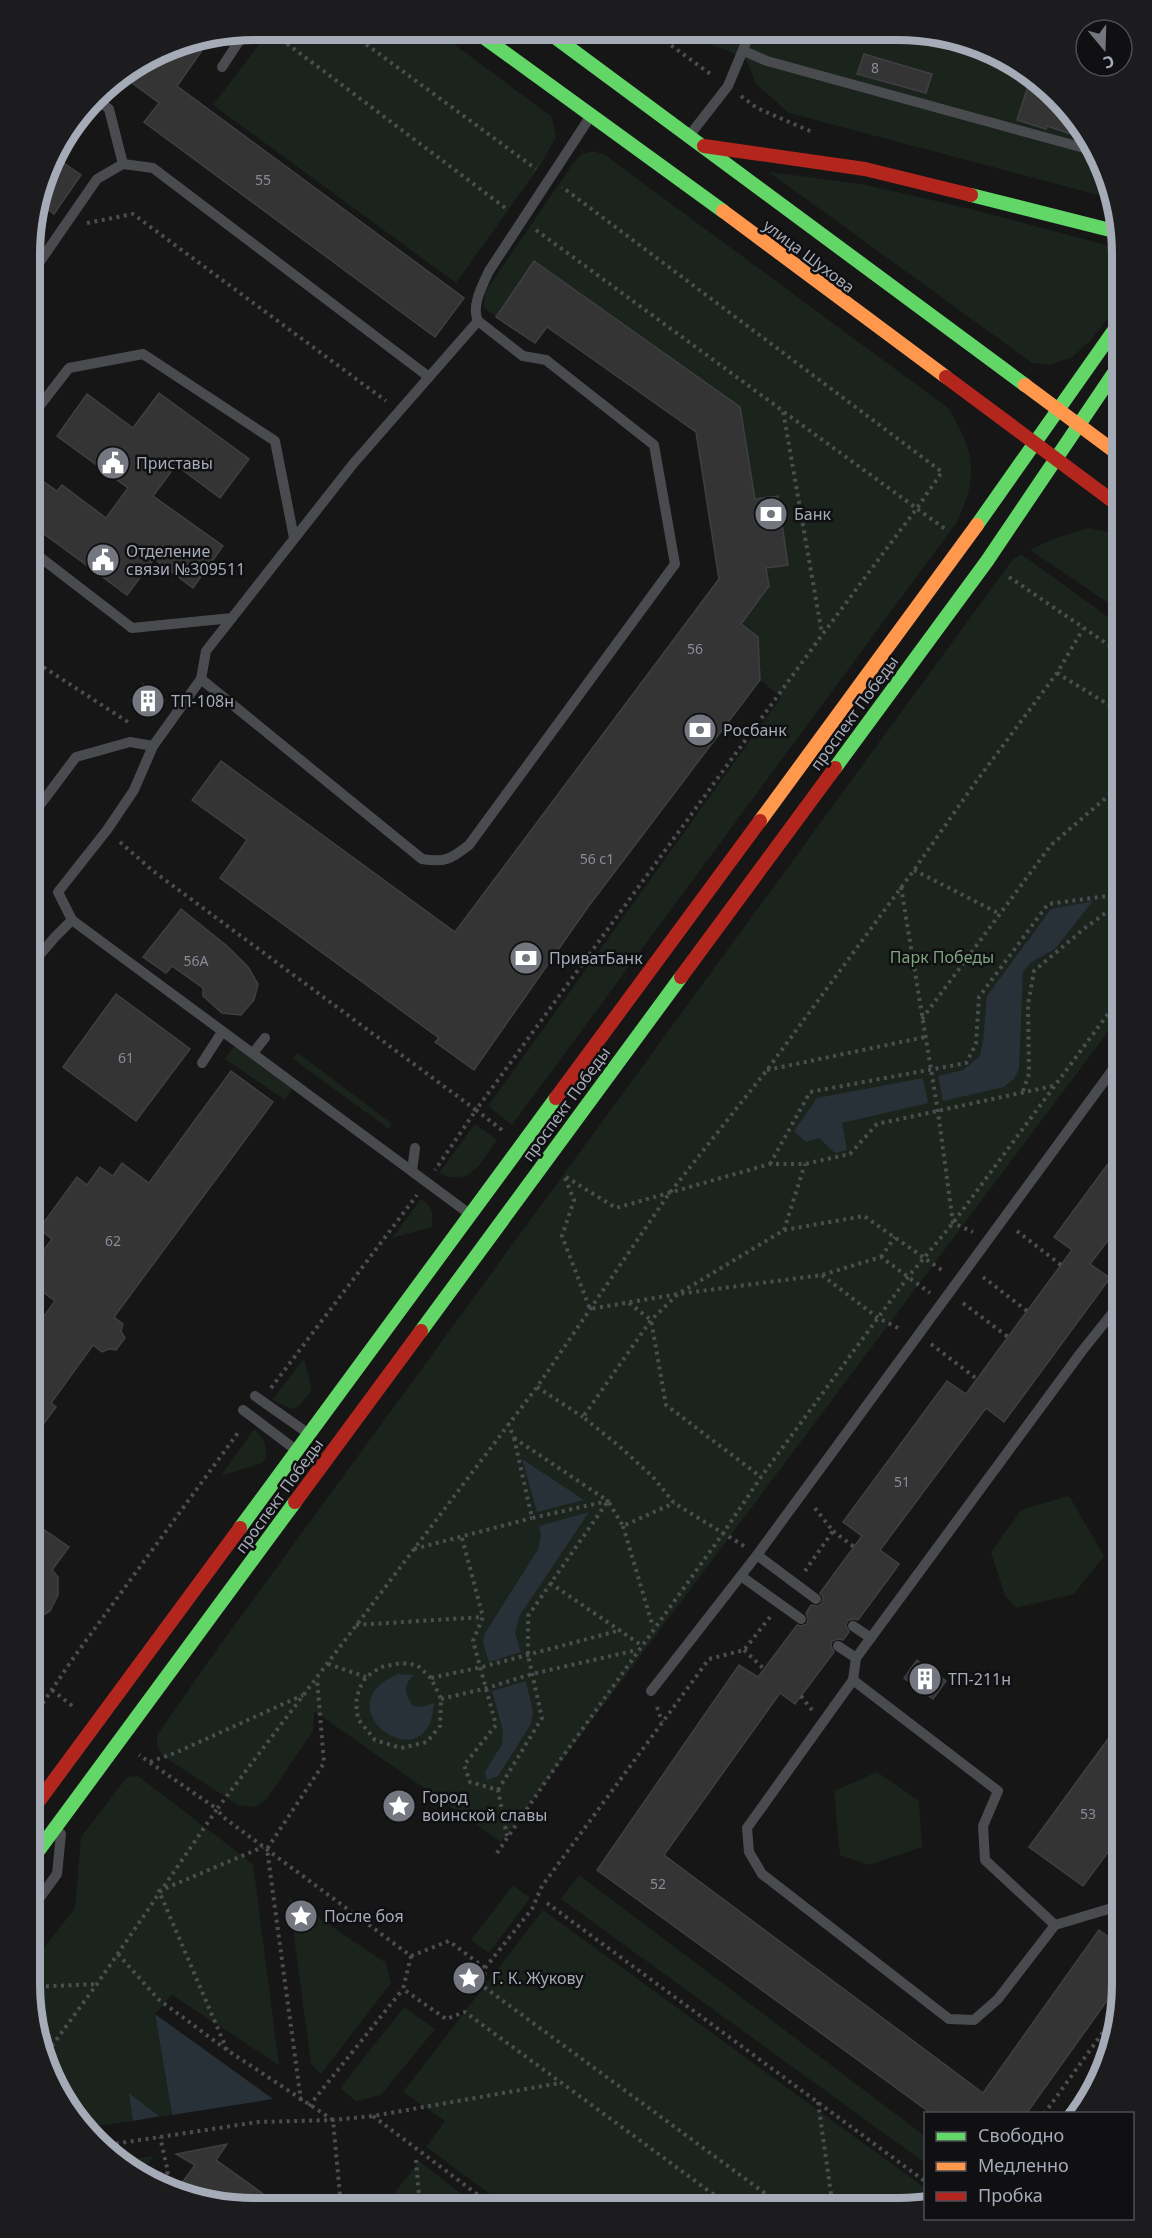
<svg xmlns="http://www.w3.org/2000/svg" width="1152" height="2238" viewBox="0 0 1152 2238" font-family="'Noto Sans',sans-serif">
<rect width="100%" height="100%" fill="#161616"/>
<g fill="#1b231d">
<path d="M 270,30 L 436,31 L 552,117 L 556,137 L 541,164 L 456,283 L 213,105 Z"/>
<path d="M 686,33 L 941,34 L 997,53 L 1046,86 L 1084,130 L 1110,183 L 1113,199 L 789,113 L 756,84 L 747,61 L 729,51 L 696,40 Z"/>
<path d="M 593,151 L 605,155 L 948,408 C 975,452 979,474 957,522 L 512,1125 L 488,1106 L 781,697 L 760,680 L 758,637 L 741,624 L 769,586 L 766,568 L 788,565 L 778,496 L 755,499 L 740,407 L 534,261 L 496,317 L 484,307 L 485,292 L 574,162 L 582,154 Z"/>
<path d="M 769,172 L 862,184 L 975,210 L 1121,249 L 1122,301 L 1089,342 L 1072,357 L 1050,365 L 1032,363 Z"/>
<path d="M 1089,528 L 1122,535 L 1122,612 L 1030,550 L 1055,538 Z"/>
<path d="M 1021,554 L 1122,627 L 1122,1013 L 501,1842 L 314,1711 L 313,1731 L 266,1800 L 254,1807 L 238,1805 L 163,1756 L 157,1746 L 157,1735 L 220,1645 L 1013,559 Z"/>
<path d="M 234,1046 L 292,1089 L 285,1100 L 225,1059 Z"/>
<path d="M 298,1053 L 391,1123 L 389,1129 L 293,1059 Z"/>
<path d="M 475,1124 L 497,1140 C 481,1162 470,1189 439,1173 Z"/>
<path d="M 421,1199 C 435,1210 432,1211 432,1227 L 392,1238 Z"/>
<path d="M 304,1359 L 312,1390 L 299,1406 L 291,1409 L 272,1400 Z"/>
<path d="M 254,1429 L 264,1440 L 267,1457 L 262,1463 L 221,1476 Z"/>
<path d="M 1069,1496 L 1104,1556 L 1074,1594 L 1016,1608 L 1005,1596 L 991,1552 L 1021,1510 Z"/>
<path d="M 877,1772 L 919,1801 L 922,1847 L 868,1865 L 840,1855 L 834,1791 Z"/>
<path d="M 138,1776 L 253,1864 L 279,2065 L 172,1995 L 155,2014 L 172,2115 L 85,2128 L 68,2108 L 42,2055 L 30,1983 L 30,1966 L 75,1908 L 81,1837 L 127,1777 Z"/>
<path d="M 579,1875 L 925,2136 L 925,2163 L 561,1899 Z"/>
<path d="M 513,1885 L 530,1898 L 489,1953 L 471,1940 Z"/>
<path d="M 289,1898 L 386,1963 L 391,1983 L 321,2074 L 311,2064 Z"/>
<path d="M 543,1910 L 925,2188 L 925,2203 L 897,2208 L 508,2207 L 426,2147 L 445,2121 L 403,2092 Z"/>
<path d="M 404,2007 L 435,2029 L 381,2095 L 356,2101 L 340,2088 Z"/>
<path d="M 154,2156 L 140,2174 L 119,2161 Z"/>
<path d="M 419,2161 L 478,2207 L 385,2206 Z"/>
</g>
<g fill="#283038">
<path d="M 1093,901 L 1055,949 L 1033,961 L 1023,971 L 1019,1069 L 1014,1079 L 1004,1087 L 943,1101 L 938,1076 L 963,1070 L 980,1056 L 983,1041 L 987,996 L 1051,909 Z"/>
<path d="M 923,1078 L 928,1103 L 842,1123 L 847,1150 L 835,1153 L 819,1138 L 806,1142 L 794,1131 L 817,1098 Z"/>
<path d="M 522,1459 L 584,1500 L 537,1512 Z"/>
<path d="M 589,1512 L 520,1615 L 515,1633 L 521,1652 L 489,1662 L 483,1643 L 484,1635 L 538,1549 L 541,1536 L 539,1526 Z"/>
<path d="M 398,1674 L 414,1675 C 402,1685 405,1695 413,1706 L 422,1707 L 434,1703 C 430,1786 319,1707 398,1674 Z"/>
<path d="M 526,1681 L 533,1712 L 531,1724 L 498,1776 L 487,1780 L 485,1772 L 502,1744 L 503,1731 L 492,1691 Z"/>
<path d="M 155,2014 L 273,2099 L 172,2115 Z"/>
<path d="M 129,2093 L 159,2116 L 133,2121 Z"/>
</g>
<g fill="#343435" stroke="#3e3f42" stroke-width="1.5">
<path d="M 210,39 L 177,86 L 464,298 L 435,337 L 144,122 L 159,103 L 123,76 L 169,47 Z"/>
<path d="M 864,54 L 932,74 L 926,93 L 857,74 Z"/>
<path d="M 1028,86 L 1053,94 L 1084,130 L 1089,140 L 1047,126 L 1046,129 L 1017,120 Z"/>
<path d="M 61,161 L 81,175 L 54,214 L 39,203 L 44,186 Z"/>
<path d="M 534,261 L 740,407 L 755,499 L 778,496 L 788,565 L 766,568 L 769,586 L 741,624 L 758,637 L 760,680 L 588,907 L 474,1070 L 435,1042 L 439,1038 L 220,878 L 247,840 L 192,800 L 221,761 L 455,932 L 719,579 L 696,432 L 547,327 L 535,343 L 496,317 Z"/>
<path d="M 159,393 L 249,459 L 220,498 L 176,465 L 153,496 L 223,546 L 193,588 L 154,559 L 127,595 L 32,525 L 32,499 L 44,482 L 57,491 L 62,485 L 106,518 L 128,488 L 57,436 L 87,394 L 133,428 Z"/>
<path d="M 143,684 L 165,700 L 153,717 L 131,701 Z"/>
<path d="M 181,909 L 227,946 L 248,967 L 258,984 L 254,1000 L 241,1015 L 222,1013 L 203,996 L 203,988 L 172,966 L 166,973 L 143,957 Z"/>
<path d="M 116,994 L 190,1049 L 136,1121 L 63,1067 Z"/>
<path d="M 231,1071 L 273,1102 L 114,1317 L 123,1324 L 121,1331 L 125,1338 L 116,1350 L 109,1349 L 102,1352 L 93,1345 L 51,1403 L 56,1407 L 31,1441 L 31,1334 L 55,1301 L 31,1283 L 31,1267 L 52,1239 L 39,1229 L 77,1177 L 87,1185 L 100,1167 L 113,1176 L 122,1163 L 149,1183 Z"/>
<path d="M 1122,1145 L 1122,1222 L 1090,1264 L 1110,1278 L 1004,1422 L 986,1408 L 880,1550 L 899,1564 L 892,1574 L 858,1620 L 853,1619 L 847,1621 L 846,1626 L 849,1632 L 843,1640 L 838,1639 L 832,1641 L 831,1646 L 834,1652 L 795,1704 L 780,1693 L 664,1855 L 983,2093 L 1099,1930 L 1122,1947 L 1121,1981 L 1026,2114 L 932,2114 L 597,1870 L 739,1665 L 758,1677 L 797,1625 L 801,1626 L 807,1624 L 808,1619 L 806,1613 L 811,1605 L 818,1606 L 822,1603 L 823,1597 L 820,1593 L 862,1536 L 843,1522 L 947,1381 L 966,1394 L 1072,1250 L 1054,1237 Z"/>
<path d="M 30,1520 L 69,1547 L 52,1570 L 58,1577 L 58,1595 L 50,1611 L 30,1623 Z"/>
<path d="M 917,1660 L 946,1681 L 933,1699 L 904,1678 Z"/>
<path d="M 1108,1739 L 1122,1749 L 1122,1833 L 1083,1886 L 1029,1847 Z"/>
<path d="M 227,2144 L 216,2160 L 280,2206 L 225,2206 L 176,2191 L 195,2165 L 176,2154 Z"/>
</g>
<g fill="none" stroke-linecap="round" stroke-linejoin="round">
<g stroke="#4c4d50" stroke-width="4" stroke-dasharray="3 4.5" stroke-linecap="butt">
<path d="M 269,30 L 508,210"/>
<path d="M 348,31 L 536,169"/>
<path d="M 653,32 L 713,76"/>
<path d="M 741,96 L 757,108 L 812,132"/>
<path d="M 87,223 L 133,214 L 386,401"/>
<path d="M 536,230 L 783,411 L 822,634"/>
<path d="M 32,327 L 41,338 L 39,377"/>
<path d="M 784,412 L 945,529"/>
<path d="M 1009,577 L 1122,654"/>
<path d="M 31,659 L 131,724"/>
<path d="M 1057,673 L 1122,713"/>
<path d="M 120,842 L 153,871 L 476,1110 L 435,1170"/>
<path d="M 914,870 L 1000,914"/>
<path d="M 901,887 L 938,1112 L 953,1223 L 973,1232"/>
<path d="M 922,1019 L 1051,845 L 1122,784"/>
<path d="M 767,1070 L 925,1037"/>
<path d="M 1023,1091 L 1029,1074 L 1028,1005 L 1034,971 L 1085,928 L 1122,901"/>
<path d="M 502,1130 L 476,1110 L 822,635 L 917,508 L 942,472 L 562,187"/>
<path d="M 770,1164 L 810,1092 L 966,1063 L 976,1044 L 979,997 L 1048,904 L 1122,894"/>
<path d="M 566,1177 L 616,1208 L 770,1164 L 805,1164 L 850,1154 L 877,1124 L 1053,1086"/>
<path d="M 565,1178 L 574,1200 L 562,1236 L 590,1309 L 678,1294 L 822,1275 L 881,1257 L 930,1293"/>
<path d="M 784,1230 L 864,1216 L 943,1271"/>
<path d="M 1017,1231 L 1061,1265"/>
<path d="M 881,1257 L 895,1237"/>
<path d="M 822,1275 L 878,1318 L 902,1330"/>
<path d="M 983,1277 L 1027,1311"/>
<path d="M 629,1303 L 651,1320 L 666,1405 L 761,1477"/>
<path d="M 963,1303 L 1008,1337"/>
<path d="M 931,1344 L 977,1379"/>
<path d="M 537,1387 L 583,1417"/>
<path d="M 271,1388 L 417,1195"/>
<path d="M 508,1423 L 514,1438"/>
<path d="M 514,1438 L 608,1501 L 532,1518 Z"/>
<path d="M 623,1526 L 653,1627"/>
<path d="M 833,1531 L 854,1547"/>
<path d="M 462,1538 L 483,1617 L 473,1641 L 496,1725 L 464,1765 L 470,1782 L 498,1790 L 507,1836"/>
<path d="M 744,1546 L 674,1503 L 653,1477 L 619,1446 L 583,1417 L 651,1320 L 678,1294 L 784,1230 L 805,1164"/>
<path d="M 414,1549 L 532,1518"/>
<path d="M 805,1571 L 833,1531 L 814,1507"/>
<path d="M 550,1583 L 641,1645"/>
<path d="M 770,1617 L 744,1650 L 709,1659 L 542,1886 L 532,1909 L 485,1968 L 484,1987 L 785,2208"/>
<path d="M 356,1625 L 483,1617"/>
<path d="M 744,1650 L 764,1669"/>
<path d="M 328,1664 L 366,1677"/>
<path d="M 431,1678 L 417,1665 L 401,1663 L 381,1667 L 366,1677 L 359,1689 L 356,1703 L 358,1719 L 375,1740 L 401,1748 L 427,1742 L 440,1726 L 441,1699 L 431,1678 L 482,1667 L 621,1630"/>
<path d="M 52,1690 L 75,1708"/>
<path d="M 801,1696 L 812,1710"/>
<path d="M 441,1699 L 487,1688 L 532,1674 L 637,1650"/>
<path d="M 657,1707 L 662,1722"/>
<path d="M 30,1722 L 74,1657 L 240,1430"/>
<path d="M 150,1762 L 175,1753 L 303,1695"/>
<path d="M 498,1790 L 542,1718 L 528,1655 L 528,1616 L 608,1501 L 623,1526 L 674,1503"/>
<path d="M 497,1853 L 563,1756 L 724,1532 L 761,1477 L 908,1277 L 953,1223 L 1122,995"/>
<path d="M 547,1903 L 926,2182"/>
<path d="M 118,1954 L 158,1999 L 227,2050 L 333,2120 L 341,2206"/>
<path d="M 411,1956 L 449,1941 L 485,1968"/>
<path d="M 31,1987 L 97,1984"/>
<path d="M 227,2050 L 159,1891 L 263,1847"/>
<path d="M 43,2058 L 97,1984 L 217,1809 L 139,1755"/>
<path d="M 301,2101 L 267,1849 L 324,1763 L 317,1678"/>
<path d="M 818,2102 L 833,2208"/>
<path d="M 309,2106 L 403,1989"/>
<path d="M 1044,2114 L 1119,2010"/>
<path d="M 373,2116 L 494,2207"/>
<path d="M 101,2146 L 258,2122 L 333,2120 L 373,2116 L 560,2083"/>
<path d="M 416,2160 L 420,2207"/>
<path d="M 157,2186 L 168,2172 L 160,2137"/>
<path d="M 732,2208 L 465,2012 L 446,2019 L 403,1989 L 411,1956 L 223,1817 L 217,1809 L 537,1387 L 668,1195 L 767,1070 L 914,870 L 975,783 L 1057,673 L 1083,629"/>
</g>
<g stroke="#494b4f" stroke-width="10">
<path d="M 744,51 L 767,61 L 1095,151"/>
<path d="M 222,67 L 245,32"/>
<path d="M 97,99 L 109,109 L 123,164"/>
<path d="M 689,136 L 728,86 L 750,33"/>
<path d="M 32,273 L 97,179 L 123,164 L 153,168 L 429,377"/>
<path d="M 32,420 L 38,408 L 69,368 L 143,354 L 275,441 L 294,538"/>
<path d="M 32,466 L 33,463 L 32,458"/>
<path d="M 32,551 L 132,628 L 232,618"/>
<path d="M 201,679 L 422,859 C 445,863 451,859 469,845 L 675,564 L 654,445 L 546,360 L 523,356 L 478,321"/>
<path d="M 31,817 L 76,757 L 130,742 L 153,746"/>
<path d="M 31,965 L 55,937 L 72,920"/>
<path d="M 253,1053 L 265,1038"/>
<path d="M 202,1063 L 222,1032"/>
<path d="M 412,1171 L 415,1148"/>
<path d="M 471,1215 L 72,920 L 58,892 L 107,830 L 134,790 L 153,746 L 201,679 L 206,651 L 353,464 L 478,321 C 471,306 482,286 489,271 L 590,117"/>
<path d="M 255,1396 L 309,1434"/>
<path d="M 243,1410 L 296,1450"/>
<path d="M 757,1555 L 816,1599"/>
<path d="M 741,1576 L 801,1619"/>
<path d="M 853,1626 L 871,1638"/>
<path d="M 838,1646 L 856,1658"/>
<path d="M 853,1680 L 998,1791 L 983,1826 L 985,1860 L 1055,1925"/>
<path d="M 651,1691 L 757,1555 L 1122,1057"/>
<path d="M 1122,1905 L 1055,1925 L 998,1999 L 974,2020 L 949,2019 L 762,1874 L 749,1852 L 747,1828 L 853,1680 L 856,1658 L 1082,1351 L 1122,1301"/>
<path d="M 30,1911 L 57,1874 L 61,1834"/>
</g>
<g stroke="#63d668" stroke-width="14">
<path d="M 475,31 L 723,211"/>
<path d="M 548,32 L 1025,385"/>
<path d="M 971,195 L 1118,232"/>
<path d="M 977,525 L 1122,319"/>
<path d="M 835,768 L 987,561 L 1122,361"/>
<path d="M 421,1331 L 681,977"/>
<path d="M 240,1528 L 556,1098"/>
<path d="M 30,1862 L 295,1502"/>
</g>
<g stroke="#ff974d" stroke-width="14">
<path d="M 723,211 L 946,377"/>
<path d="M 1025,385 L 1122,457"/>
<path d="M 760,821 L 977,525"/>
</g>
<g stroke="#b3261e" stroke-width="14">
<path d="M 704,146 L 865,169 L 971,195"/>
<path d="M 946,377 L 1122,508"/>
<path d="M 681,977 L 835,768"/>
<path d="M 556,1098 L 760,821"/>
<path d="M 295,1502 L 421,1331"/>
<path d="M 30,1813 L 240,1528"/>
</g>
</g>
<defs>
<symbol id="civic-disc" viewBox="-11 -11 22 22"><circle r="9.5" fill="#74777f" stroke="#101012"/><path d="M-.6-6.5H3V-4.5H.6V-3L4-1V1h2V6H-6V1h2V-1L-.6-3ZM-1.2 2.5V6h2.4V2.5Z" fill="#fff"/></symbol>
<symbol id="bank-disc" viewBox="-11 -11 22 22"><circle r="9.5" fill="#74777f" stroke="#101012"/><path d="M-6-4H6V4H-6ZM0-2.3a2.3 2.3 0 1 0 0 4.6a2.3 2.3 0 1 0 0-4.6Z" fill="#fff"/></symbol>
<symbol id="building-disc" viewBox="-11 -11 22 22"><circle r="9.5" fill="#74777f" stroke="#101012"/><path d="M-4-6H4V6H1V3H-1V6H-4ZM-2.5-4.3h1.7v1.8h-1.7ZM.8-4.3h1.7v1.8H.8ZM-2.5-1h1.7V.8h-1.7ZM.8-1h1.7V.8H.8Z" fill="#fff"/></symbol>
<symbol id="sight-disc" viewBox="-11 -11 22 22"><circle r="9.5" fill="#74777f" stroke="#101012"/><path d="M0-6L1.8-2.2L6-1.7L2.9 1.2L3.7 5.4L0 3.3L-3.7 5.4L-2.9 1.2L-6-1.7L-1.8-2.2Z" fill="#fff"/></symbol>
</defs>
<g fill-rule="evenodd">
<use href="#civic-disc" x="94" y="444" width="38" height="38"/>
<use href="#bank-disc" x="752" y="495" width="38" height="38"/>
<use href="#civic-disc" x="84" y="541" width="38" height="38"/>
<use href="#building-disc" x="129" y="682" width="38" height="38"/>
<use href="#bank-disc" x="681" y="711" width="38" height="38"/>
<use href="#bank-disc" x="507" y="939" width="38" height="38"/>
<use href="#building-disc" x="906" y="1660" width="38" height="38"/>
<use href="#sight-disc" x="380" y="1787" width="38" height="38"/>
<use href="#sight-disc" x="282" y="1897" width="38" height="38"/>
<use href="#sight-disc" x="450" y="1959" width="38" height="38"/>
</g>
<g text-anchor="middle" stroke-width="5" stroke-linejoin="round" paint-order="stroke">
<g font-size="14" fill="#8a8d97">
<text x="875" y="73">8</text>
<text x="263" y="185">55</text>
<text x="695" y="654">56</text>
<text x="597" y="864">56 с1</text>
<text x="196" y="966">56А</text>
<text x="126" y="1063">61</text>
<text x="113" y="1246">62</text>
<text x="902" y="1487">51</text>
<text x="1088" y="1819">53</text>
<text x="658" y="1889">52</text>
</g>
<g font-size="16" fill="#a6abb8" stroke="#101012">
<text transform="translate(809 256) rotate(37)" y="6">улица Шухова</text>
<text transform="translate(854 713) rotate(-54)" y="6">проспект Победы</text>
<text transform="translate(566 1104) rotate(-54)" y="6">проспект Победы</text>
<text transform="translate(279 1496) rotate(-54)" y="6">проспект Победы</text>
</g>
<g font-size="16" fill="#a6abb8" stroke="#101012" text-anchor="start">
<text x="136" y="469">Приставы</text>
<text x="794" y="520">Банк</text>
<text x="126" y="557">Отделение<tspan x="126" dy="18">связи №309511</tspan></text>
<text x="171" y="707">ТП-108н</text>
<text x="723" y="736">Росбанк</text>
<text x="549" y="964">ПриватБанк</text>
<text x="948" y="1685">ТП-211н</text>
<text x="422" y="1803">Город<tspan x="422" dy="18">воинской славы</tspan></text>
<text x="324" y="1922">После боя</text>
<text x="492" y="1984">Г. К. Жукову</text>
</g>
<g font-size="16" fill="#7ca47f" stroke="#101012">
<text x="942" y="963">Парк Победы</text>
</g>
</g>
<path d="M0 0H1152V2238H0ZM254 40H898A214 214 0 0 1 1112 254V1984A214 214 0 0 1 898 2198H254A214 214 0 0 1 40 1984V254A214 214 0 0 1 254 40Z" fill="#1c1c1f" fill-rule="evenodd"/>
<path fill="none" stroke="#a6abb8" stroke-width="8" d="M254 40H898A214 214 0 0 1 1112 254V1984A214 214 0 0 1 898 2198H254A214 214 0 0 1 40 1984V254A214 214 0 0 1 254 40Z"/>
<rect x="924" y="2112" width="210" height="108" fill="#101012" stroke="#4c4e54" stroke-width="1.5"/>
<rect x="936" y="2132" width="30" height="9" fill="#63d668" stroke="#4c4e54" stroke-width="1.5"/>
<text x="978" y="2142" font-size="18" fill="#a6abb8">Свободно</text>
<rect x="936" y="2162" width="30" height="9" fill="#ff974d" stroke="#4c4e54" stroke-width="1.5"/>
<text x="978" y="2172" font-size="18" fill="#a6abb8">Медленно</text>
<rect x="936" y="2192" width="30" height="9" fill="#b3261e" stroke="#4c4e54" stroke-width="1.5"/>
<text x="978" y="2202" font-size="18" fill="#a6abb8">Пробка</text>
<g transform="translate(1104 48) rotate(161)"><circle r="28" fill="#101012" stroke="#4c4e54" stroke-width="1.5"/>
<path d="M0-4.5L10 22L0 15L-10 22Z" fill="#74777f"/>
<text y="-9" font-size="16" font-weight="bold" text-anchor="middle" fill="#a6abb8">С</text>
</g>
</svg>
